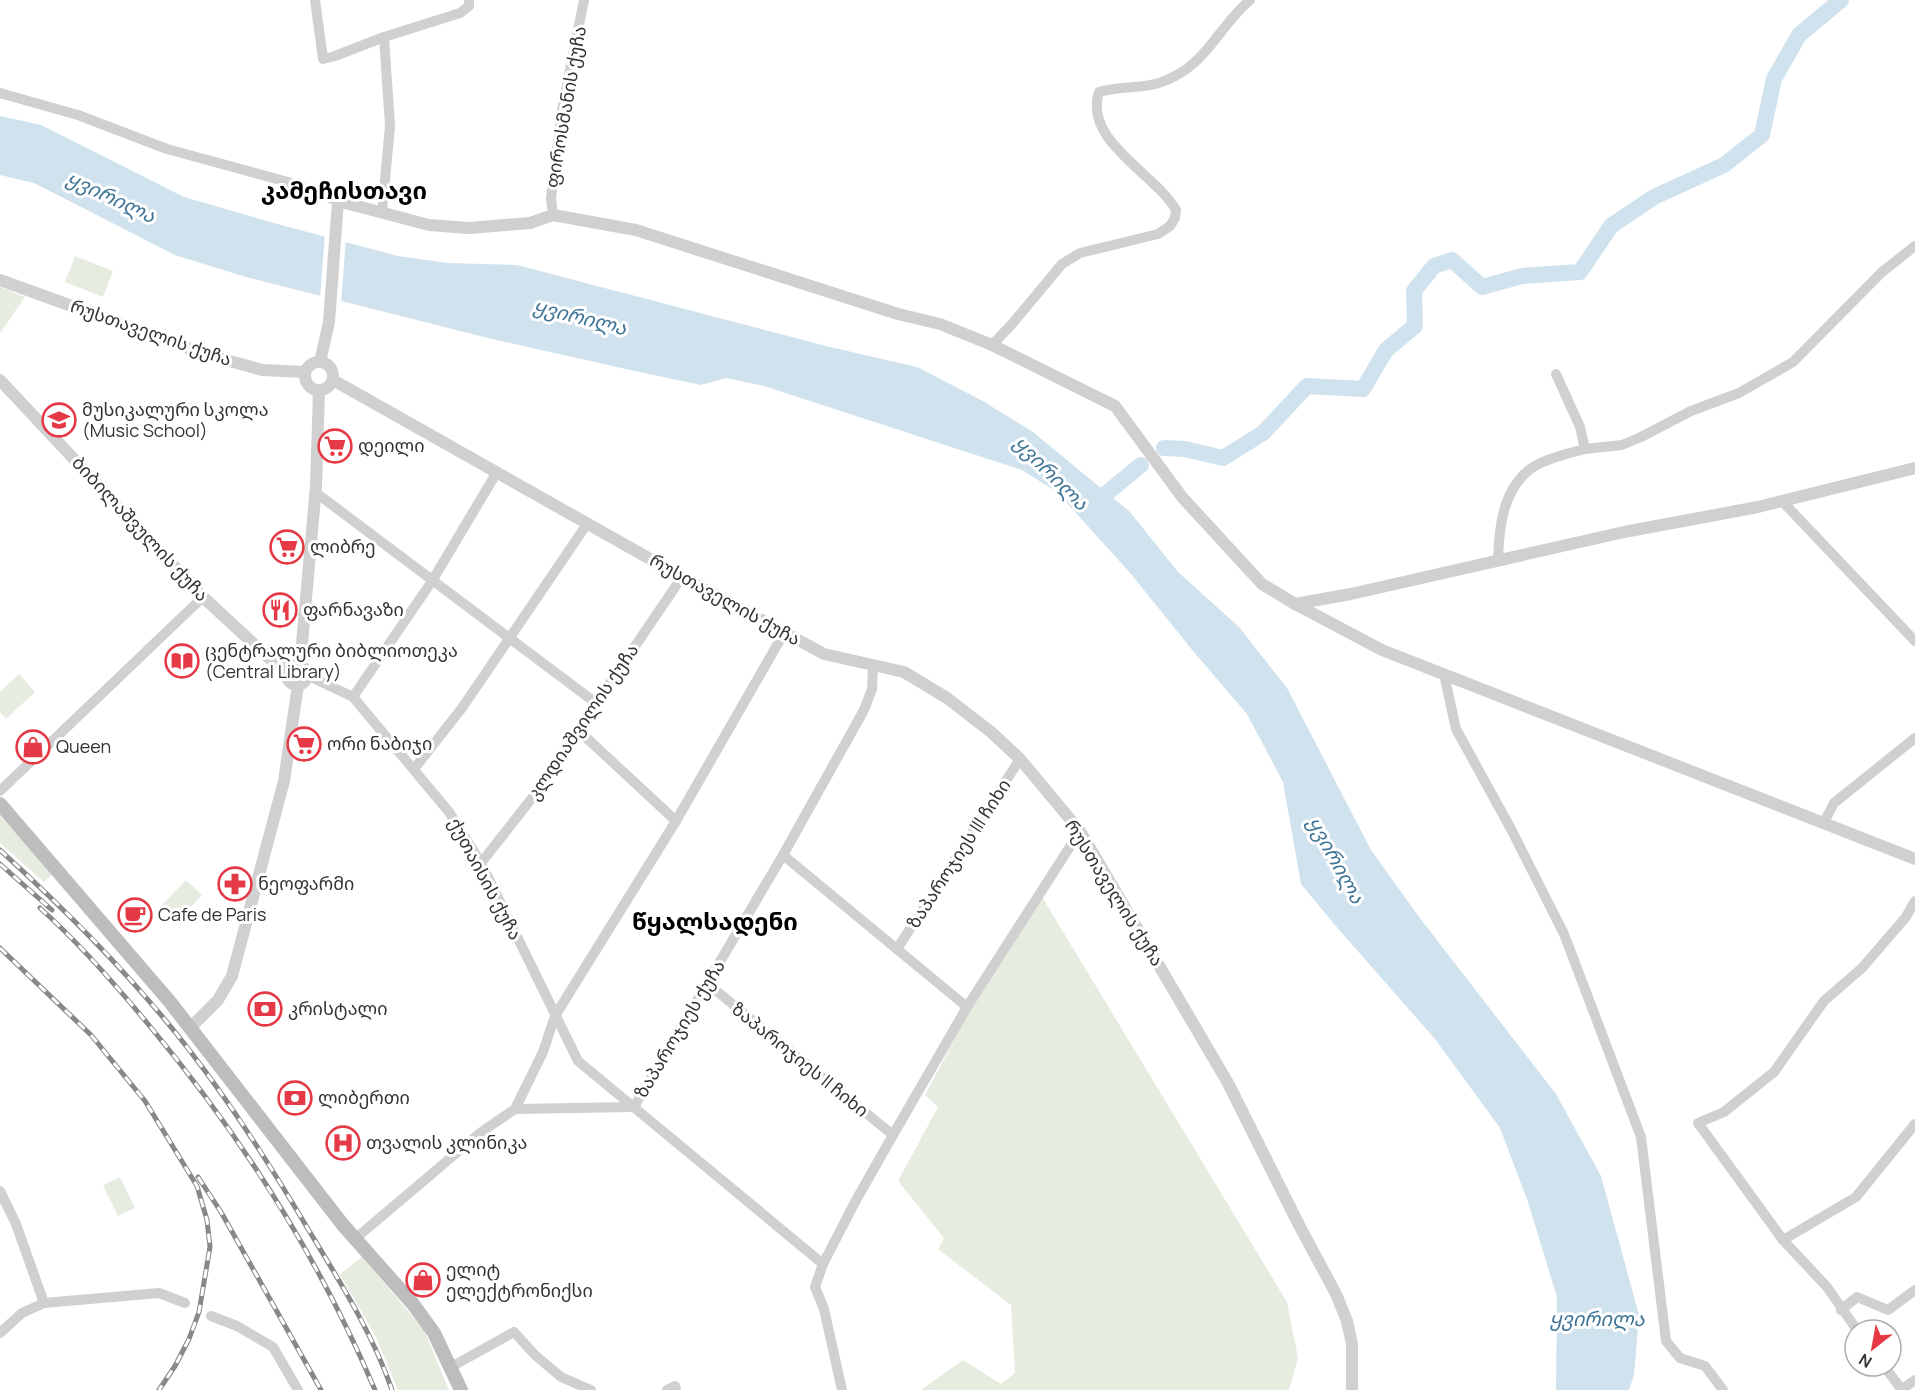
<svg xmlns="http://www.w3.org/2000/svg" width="1915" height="1390" viewBox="0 0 1915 1390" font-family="Manrope,'Noto Sans Georgian',sans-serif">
<rect width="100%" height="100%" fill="#fff"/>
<g fill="#e6ecdf">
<path d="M 75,256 L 113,271 L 103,297 L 65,282 Z"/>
<path d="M 0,287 L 25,297 L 0,333 Z"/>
<path d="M 19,674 L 35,692 L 6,719 L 0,712 L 0,692 Z"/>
<path d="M 0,816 L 53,874 L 44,882 L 0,843 Z"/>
<path d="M 186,880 L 202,895 L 176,923 L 160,907 Z"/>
<path d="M 1042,897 L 1287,1302 L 1298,1358 L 1289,1390 L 921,1390 L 963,1360 L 1001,1384 L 1015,1373 L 1011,1305 L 938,1249 L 944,1238 L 898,1181 L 938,1107 L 925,1095 L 964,1021 Z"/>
<path d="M 120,1177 L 135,1208 L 118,1216 L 103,1185 Z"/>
<path d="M 362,1257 L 424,1330 L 449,1390 L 398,1390 L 376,1337 L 340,1274 Z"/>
</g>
<path fill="#cfe2ee" d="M 0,116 L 41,125 L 184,197 L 281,225 L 398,256 L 448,263 L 517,265 L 830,347 L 917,367 L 981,400 L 1033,432 L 1130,512 L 1178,572 L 1239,627 L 1287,688 L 1371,850 L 1419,917 L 1556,1094 L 1601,1176 L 1639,1315 L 1634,1375 L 1629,1390 L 1556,1390 L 1557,1297 L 1528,1202 L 1500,1128 L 1435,1039 L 1334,924 L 1301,884 L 1283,782 L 1247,714 L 1193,651 L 1131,574 L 1057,492 L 1022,470 L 764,386 L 726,378 L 701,385 L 639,372 L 488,338 L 246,277 L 175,255 L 34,183 L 0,175 Z"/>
<path fill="#fff" d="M 325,233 L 346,239 L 341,304 L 320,299 Z"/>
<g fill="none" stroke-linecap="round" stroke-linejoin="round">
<g stroke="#cfe2ee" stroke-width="16">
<path d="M 1164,448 L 1185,449 L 1223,458 L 1263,433 L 1307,386 L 1363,389 L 1386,350 L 1415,326 L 1414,291 L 1434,266 L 1452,260 L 1482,287 L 1522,276 L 1580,272 L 1611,226 L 1654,197 L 1724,165 L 1762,135 L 1774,79 L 1799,35 L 1841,0"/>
<path d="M 1091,506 L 1141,465"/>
</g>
<g stroke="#d0d0d0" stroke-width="10">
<path d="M 315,0 L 323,59 L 335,56 L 384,37"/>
<path d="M 0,93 L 78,115 L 167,149 L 288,182 L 338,201"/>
<path d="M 382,212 L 390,126 L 384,37 L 460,13 L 469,6 L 469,0"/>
<path d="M 553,215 L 551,198 L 562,110 L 584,0"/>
<path d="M 992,345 L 1012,324 L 1062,264 L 1080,253 L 1158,234 L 1170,226 L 1175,218 L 1176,210 C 1155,173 1083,141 1099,92 C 1118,86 1139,89 1159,83 C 1207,67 1215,30 1250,0"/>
<path d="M 1585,449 L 1622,445 L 1641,437 L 1691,411 L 1739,393 L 1793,362 L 1882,272 L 1915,246"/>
<path d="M 315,492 L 596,703"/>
<path d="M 1782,501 L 1915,641"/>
<path d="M 1498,560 C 1499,529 1502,492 1529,470 C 1541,460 1569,453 1585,449 L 1580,427 L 1556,374"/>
<path d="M 1444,674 L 1456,729 L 1511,829 L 1564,934 L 1641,1137 L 1666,1341 L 1680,1358 L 1705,1366 L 1723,1390"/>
<path d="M 307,675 L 353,697 L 449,812 L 481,863 L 578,1061 L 823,1264"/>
<path d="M 353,697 L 432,581 L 497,472"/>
<path d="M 578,730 L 676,821"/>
<path d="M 414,769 L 462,708 L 587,524"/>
<path d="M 0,791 L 203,597"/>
<path d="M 1824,822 L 1834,803 L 1915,738"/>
<path d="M 783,855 L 967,1007"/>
<path d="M 481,863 L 532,798 L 682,577"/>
<path d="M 897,949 L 1020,759"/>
<path d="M 708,984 L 893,1135"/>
<path d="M 515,1109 L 543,1052 L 555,1016 L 676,821 L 784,633"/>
<path d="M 0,1191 L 16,1224 L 44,1303"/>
<path d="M 356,1238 L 480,1133 L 515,1109 L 634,1107 L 783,855 L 864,710 L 872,689 L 873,665"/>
<path d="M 1783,1240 L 1856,1197 L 1915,1124"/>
<path d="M 1841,1310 L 1857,1297 L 1888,1310 L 1915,1290"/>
<path d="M 211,1316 L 237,1326 L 273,1347 L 298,1390"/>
<path d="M 1857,1330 L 1827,1287 L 1783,1240 L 1698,1123 L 1724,1112 L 1774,1072 L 1824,1001 L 1862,968 L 1906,917 L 1915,901"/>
<path d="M 0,1333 L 22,1313 L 44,1303 L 159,1293 L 185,1303"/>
<path d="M 1884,1366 L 1902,1390"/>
<path d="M 451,1367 L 514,1332 L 535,1355 L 561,1377 L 591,1390"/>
<path d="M 1902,1389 L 1915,1380"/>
<path d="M 667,1390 L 675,1386 L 676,1390"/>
<path d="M 842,1390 L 824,1309 L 815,1287 L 823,1264 L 855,1202 L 893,1135 L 967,1007 L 1080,831"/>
</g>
<g stroke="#d0d0d0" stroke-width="12">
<path d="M 0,280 L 204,354 L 262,370 L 305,372"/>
<circle cx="319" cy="376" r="14"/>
<path d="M 320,362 L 329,322 L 338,201 L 429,225 L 469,228 L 530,223 L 553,215 L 636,230 L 898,314 L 940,324 L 992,345 L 1115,406 L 1182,497 L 1262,584 L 1295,604 L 1382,650 L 1915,859"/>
<path d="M 0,380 L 203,597 L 269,658 L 288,671"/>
<path d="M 333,380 L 682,577 L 824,654 L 904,672 L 947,698 L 991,732 L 1020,759 L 1080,831 L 1228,1083 L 1299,1225 L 1336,1294 L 1347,1321 L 1352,1344 L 1352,1390"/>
<path d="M 1295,604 L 1351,594 L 1624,532 L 1758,507 L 1915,468"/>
<circle cx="297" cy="675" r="10"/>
<path d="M 300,666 L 316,486 L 319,391"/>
<path d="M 190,1028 L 218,1000 L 232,976 L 284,781 L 298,685"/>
</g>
<path stroke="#bdbdbd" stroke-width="14" d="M 0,804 L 170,1002 L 343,1225 L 413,1304 L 434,1333 L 461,1390"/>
<defs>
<g id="rail">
<path d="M 0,850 C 68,912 134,978 190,1051 C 234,1108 272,1168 308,1229 C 339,1280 373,1334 392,1390"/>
<path d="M 0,864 L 52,910"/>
<path d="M 40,908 C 79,943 115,984 148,1024 C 240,1134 319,1258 375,1390"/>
<path d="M 0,948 L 91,1035 L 145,1101 L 197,1186 L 207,1220 L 210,1247 L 199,1312 L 189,1339 L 175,1366 L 159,1390"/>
<path d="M 198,1177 L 221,1212 L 321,1390"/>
</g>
</defs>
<use href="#rail" stroke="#888" stroke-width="5"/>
<use href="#rail" stroke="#fff" stroke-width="3" stroke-dasharray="9" stroke-linecap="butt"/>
</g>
<defs>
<symbol id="school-ring" viewBox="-11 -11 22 22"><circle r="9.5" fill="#fff" stroke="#e63946" stroke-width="1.5"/><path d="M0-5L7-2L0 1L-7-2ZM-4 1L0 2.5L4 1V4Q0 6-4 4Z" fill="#e63946"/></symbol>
<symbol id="supermarket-ring" viewBox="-11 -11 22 22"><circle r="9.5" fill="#fff" stroke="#e63946" stroke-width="1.5"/><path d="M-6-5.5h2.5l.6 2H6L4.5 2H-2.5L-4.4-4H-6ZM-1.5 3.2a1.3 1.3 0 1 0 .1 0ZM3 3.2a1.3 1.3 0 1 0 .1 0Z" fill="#e63946"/></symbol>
<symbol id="restaurant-ring" viewBox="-11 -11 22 22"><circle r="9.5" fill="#fff" stroke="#e63946" stroke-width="1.5"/><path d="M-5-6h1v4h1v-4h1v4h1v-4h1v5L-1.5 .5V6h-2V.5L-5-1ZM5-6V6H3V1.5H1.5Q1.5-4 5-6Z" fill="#e63946"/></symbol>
<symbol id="library-ring" viewBox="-11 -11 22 22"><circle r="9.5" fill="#fff" stroke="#e63946" stroke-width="1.5"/><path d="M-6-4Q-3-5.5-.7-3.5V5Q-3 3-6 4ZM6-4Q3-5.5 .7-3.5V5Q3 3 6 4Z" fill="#e63946"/></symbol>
<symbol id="shop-ring" viewBox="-11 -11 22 22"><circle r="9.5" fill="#fff" stroke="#e63946" stroke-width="1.5"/><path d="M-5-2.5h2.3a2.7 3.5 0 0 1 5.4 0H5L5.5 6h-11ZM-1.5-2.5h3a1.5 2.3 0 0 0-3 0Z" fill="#e63946"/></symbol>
<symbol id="pharmacy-ring" viewBox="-11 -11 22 22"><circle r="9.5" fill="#fff" stroke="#e63946" stroke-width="1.5"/><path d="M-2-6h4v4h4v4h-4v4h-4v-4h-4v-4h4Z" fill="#e63946"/></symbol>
<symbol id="cafe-ring" viewBox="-11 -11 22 22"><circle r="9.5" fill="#fff" stroke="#e63946" stroke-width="1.5"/><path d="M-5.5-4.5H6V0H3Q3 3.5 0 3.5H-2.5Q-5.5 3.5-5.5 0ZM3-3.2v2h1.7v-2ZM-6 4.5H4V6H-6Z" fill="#e63946"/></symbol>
<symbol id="bank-ring" viewBox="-11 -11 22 22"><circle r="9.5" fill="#fff" stroke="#e63946" stroke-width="1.5"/><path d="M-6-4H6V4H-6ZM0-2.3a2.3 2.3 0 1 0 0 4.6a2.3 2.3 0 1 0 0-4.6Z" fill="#e63946"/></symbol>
<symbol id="hospital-ring" viewBox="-11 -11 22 22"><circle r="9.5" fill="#fff" stroke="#e63946" stroke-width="1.5"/><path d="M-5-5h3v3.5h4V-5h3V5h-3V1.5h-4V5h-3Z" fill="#e63946"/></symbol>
</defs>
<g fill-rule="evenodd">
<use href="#school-ring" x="40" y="401" width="38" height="38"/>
<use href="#supermarket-ring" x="316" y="427" width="38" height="38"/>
<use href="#supermarket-ring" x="268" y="528" width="38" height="38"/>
<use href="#restaurant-ring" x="261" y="591" width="38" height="38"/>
<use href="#library-ring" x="163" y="642" width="38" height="38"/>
<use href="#supermarket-ring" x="285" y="725" width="38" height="38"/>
<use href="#shop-ring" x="14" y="728" width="38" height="38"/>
<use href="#pharmacy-ring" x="216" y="865" width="38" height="38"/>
<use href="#cafe-ring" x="116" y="896" width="38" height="38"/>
<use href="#bank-ring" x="246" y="990" width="38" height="38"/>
<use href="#bank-ring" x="276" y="1079" width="38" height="38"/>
<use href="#hospital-ring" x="324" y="1124" width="38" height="38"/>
<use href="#shop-ring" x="404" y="1261" width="38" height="38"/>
</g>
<g text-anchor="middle" stroke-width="6" stroke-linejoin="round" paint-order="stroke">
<g font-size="18" fill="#333" stroke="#fff">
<text transform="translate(566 107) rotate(-80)" y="6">ფიროსმანის ქუჩა</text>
<text transform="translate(151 333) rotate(19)" y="6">რუსთაველის ქუჩა</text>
<text transform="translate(140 529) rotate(47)" y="6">ბიბილაშვულის ქუჩა</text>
<text transform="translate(725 600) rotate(29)" y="6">რუსთაველის ქუჩა</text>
<text transform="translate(583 722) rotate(-56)" y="6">კლდიაშვილის ქუჩა</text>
<text transform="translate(959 854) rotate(-57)" y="6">ზაპაროჯიეს III ჩიხი</text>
<text transform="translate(485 879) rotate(62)" y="6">ქუთაისის ქუჩა</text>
<text transform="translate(1114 893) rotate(58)" y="6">რუსთაველის ქუჩა</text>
<text transform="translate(680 1029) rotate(-59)" y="6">ზაპაროჯიეს ქუჩა</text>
<text transform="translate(800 1060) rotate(39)" y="6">ზაპაროჯიეს II ჩიხი</text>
</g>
<g font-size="18" fill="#333" stroke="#fff" text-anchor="start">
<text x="82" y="416">მუსიკალური სკოლა<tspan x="82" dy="21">(Music School)</tspan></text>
<text x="358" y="452">დეილი</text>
<text x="310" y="553">ლიბრე</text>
<text x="303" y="616">ფარნავაზი</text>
<text x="205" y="657">ცენტრალური ბიბლიოთეკა<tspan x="205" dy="21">(Central Library)</tspan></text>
<text x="327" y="750">ორი ნაბიჯი</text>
<text x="56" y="753">Queen</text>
<text x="258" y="890">ნეოფარმი</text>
<text x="158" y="921">Cafe de Paris</text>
<text x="288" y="1015">კრისტალი</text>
<text x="318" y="1104">ლიბერთი</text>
<text x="366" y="1149">თვალის კლინიკა</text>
<text x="446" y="1276">ელიტ<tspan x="446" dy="21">ელექტრონიქსი</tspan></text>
</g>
<g font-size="20" font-style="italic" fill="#3f7597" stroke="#fff">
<text transform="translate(111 197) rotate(25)" y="7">ყვირილა</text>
<text transform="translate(580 317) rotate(14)" y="7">ყვირილა</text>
<text transform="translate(1051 473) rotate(45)" y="7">ყვირილა</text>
<text transform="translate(1336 860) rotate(61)" y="7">ყვირილა</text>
<text x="1597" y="1326">ყვირილა</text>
</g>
<g font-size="24" font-weight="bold" fill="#000" stroke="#fff">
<text x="344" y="199">კამეჩისთავი</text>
<text x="715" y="930">წყალსადენი</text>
</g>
</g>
<g transform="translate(1873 1348) rotate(211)"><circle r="28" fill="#ffffff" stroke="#adadad" stroke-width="1.5"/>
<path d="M0-4.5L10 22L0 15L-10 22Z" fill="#e63946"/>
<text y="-9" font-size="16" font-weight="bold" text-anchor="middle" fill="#333333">N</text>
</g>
</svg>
